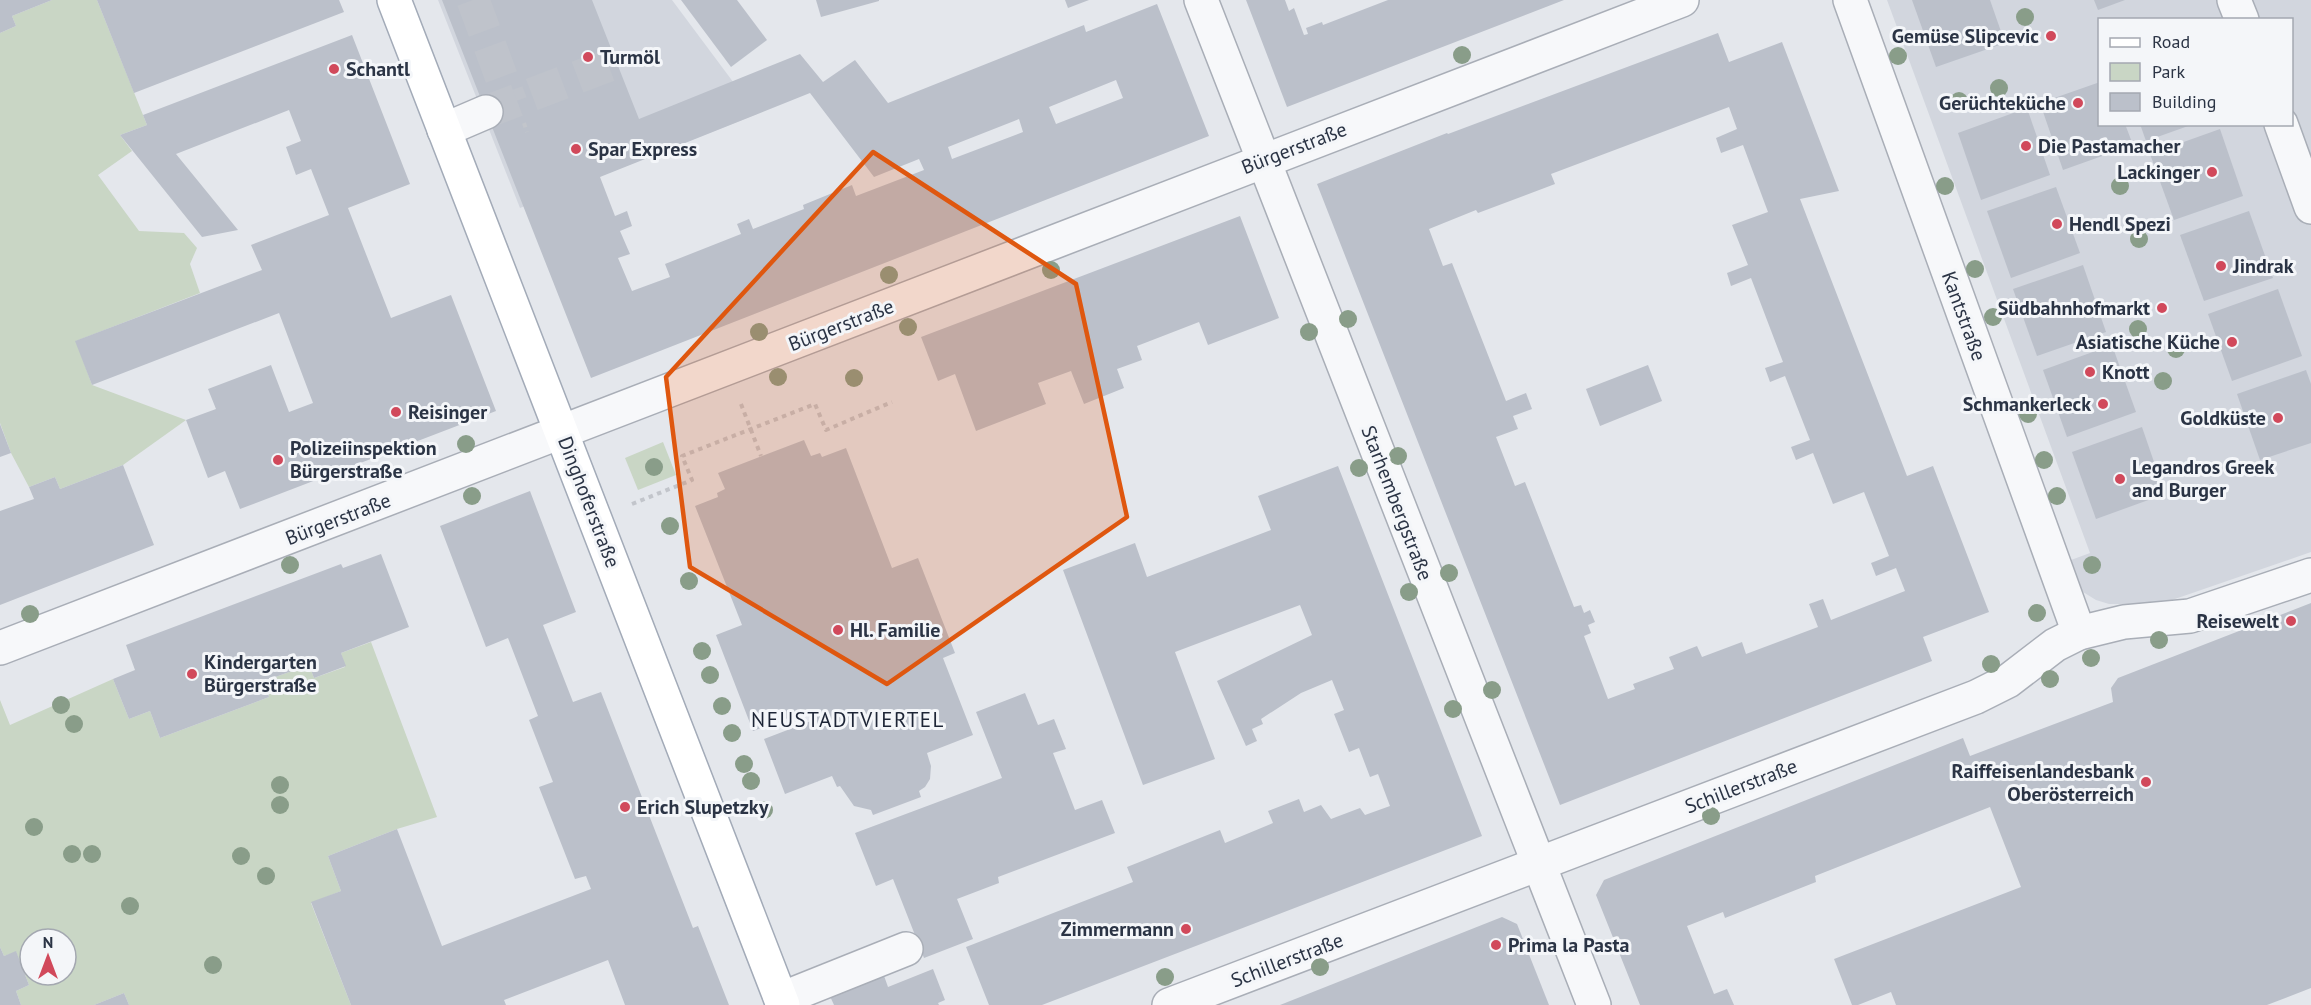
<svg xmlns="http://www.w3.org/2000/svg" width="2311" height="1005" viewBox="0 0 2311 1005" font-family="'PT Sans',sans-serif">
<rect width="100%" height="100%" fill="#e4e7ec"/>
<g fill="#d2d6de" fill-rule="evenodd">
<path d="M 438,0 L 672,0 L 757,114 L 520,208 Z"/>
<path d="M 1887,0 L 2311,0 L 2311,552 L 2172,600 L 2130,604 L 2109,604 L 2096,600 L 2083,592 L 2075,579 L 2071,560 L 2090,553 ZM 2100,20 L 2292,20 L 2292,124 L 2100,124 Z"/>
</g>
<g fill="#c9d6c5" fill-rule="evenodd">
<path d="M 52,0 L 97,0 L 147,125 L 120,135 L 132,151 L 98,175 L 139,231 L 184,233 L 197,248 L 190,264 L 200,293 L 76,341 L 92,385 L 186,420 L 123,465 L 60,489 L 55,477 L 29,487 L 11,453 L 0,423 L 0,33 L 16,26 L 12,16 Z"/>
<path d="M 663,442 L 676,475 L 638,490 L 625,458 Z"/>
<path d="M 371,642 L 437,817 L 397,829 L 328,856 L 341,891 L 311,903 L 351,1005 L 129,1005 L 124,993 L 94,1005 L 21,1005 L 16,991 L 29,985 L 16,952 L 4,956 L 0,947 L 0,700 L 10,725 L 113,679 L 129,719 L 150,711 L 160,738 L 269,697 L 264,681 L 309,665 L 314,678 L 345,667 L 341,653 ZM 30,939 L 66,939 L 66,975 L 30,975 Z"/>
</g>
<g fill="#bbc0ca" fill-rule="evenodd">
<path d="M 0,0 L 52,0 L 12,16 L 16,26 L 0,33 Z"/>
<path d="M 97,0 L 339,0 L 344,12 L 134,93 Z"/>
<path d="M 442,0 L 592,0 L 639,119 L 800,54 L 823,82 L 855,60 L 888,103 L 1084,25 L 1086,32 L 1157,4 L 1209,136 L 591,378 ZM 1116,80 L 1123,98 L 1056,124 L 1049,107 ZM 810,93 L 874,177 L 919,159 L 924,170 L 856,196 L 852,185 L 803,205 L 804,209 L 753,229 L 749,219 L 737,224 L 741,234 L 665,264 L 670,277 L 632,291 L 618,258 L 630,254 L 620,231 L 632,226 L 627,211 L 615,216 L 600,177 ZM 1019,119 L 1023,132 L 952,159 L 948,147 Z"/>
<path d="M 681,0 L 737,0 L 767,40 L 731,67 Z"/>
<path d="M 816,0 L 879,0 L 879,1 L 821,17 Z"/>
<path d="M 1065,0 L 1089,0 L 1068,8 Z"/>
<path d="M 1246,0 L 1285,0 L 1289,11 L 1294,8 L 1304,35 L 1308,34 L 1306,28 L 1322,22 L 1323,25 L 1388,0 L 1564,0 L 1287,107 Z"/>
<path d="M 1912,0 L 1990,0 L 2005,43 L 1936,67 Z"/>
<path d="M 2094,0 L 2125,0 L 2098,10 Z"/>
<path d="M 1718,33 L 1729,62 L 1782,42 L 1839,191 L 1800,199 L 1907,476 L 1933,466 L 1989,612 L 1923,637 L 1932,661 L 1560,805 L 1317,184 L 1447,133 L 1448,134 ZM 1729,107 L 1737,129 L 1716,138 L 1721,153 L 1743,145 L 1768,212 L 1732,225 L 1748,265 L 1727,273 L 1731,286 L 1751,278 L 1783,362 L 1765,368 L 1770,382 L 1785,376 L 1810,440 L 1791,447 L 1796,460 L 1813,453 L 1833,504 L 1864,492 L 1889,556 L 1871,563 L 1876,576 L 1896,568 L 1905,591 L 1831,620 L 1823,599 L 1809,604 L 1818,627 L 1746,654 L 1742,642 L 1702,657 L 1697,646 L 1669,657 L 1674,669 L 1633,684 L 1635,689 L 1608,699 L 1584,636 L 1591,633 L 1588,625 L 1595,622 L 1590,610 L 1584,613 L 1581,605 L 1574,607 L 1525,482 L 1515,486 L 1496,437 L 1518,429 L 1513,416 L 1532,409 L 1526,393 L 1506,401 L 1452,263 L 1443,266 L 1429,229 L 1476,210 L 1478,213 L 1555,184 L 1551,174 Z"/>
<path d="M 352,35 L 410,184 L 348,208 L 391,318 L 451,295 L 496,411 L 240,509 L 225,471 L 208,478 L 186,420 L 216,409 L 208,389 L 271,365 L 289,412 L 313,403 L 279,313 L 92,385 L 75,341 L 262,270 L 251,245 L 329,215 L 311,169 L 296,175 L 286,147 L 301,141 L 289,110 L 176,154 L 238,230 L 202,237 L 120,135 L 147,125 L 143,115 Z"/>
<path d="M 2100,82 L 2100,124 L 2125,124 L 2133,145 L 2063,170 L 2040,103 Z"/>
<path d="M 2027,108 L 2050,175 L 1981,200 L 1958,133 Z"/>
<path d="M 2140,124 L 2191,124 L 2191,125 L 2146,141 Z"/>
<path d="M 2220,129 L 2243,196 L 2174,220 L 2150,154 Z"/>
<path d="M 2056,187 L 2080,253 L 2011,278 L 1987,211 Z"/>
<path d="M 2249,211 L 2273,278 L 2204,301 L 2180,235 Z"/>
<path d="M 1240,216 L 1279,318 L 1208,345 L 1199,322 L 1137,346 L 1142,360 L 1117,369 L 1124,388 L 1084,404 L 1071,371 L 1038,383 L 1046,404 L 976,431 L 955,374 L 938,381 L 921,337 Z"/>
<path d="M 2083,265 L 2106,332 L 2037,356 L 2013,289 Z"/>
<path d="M 2278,289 L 2302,356 L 2232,381 L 2208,314 Z"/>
<path d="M 2112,345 L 2136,412 L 2067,437 L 2043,370 Z"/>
<path d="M 1648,365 L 1662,401 L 1600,426 L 1586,389 Z"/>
<path d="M 2306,370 L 2311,384 L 2311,443 L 2260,460 L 2237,394 Z"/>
<path d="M 0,424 L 11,453 L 0,457 Z"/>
<path d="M 2142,427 L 2165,494 L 2096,519 L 2072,452 Z"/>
<path d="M 804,440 L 811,456 L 820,453 L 822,457 L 846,448 L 892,568 L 918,558 L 955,653 L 943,658 L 973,735 L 927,753 L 931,766 L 930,779 L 925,787 L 919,791 L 921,797 L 873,815 L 871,810 L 854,806 L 840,786 L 837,787 L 832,776 L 785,794 L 764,739 L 811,721 L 807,711 L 753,731 L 716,635 L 742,625 L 695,506 L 718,497 L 717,493 L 725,489 L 718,473 Z"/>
<path d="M 123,465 L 154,545 L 0,605 L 0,511 L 34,499 L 29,487 L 55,477 L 60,489 Z"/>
<path d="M 1338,466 L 1482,836 L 1042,1005 L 989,1005 L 966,947 L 1133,882 L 1127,867 L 1220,830 L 1225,843 L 1273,823 L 1268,811 L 1299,799 L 1304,812 L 1321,805 L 1331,819 L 1360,808 L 1365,815 L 1390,806 L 1378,774 L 1370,777 L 1359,748 L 1349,752 L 1334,714 L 1344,710 L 1332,680 L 1301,693 L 1261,719 L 1263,724 L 1252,729 L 1257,741 L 1246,746 L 1217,681 L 1312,635 L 1300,605 L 1175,652 L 1215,759 L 1143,785 L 1063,570 L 1135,543 L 1147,577 L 1271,530 L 1258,496 Z"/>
<path d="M 530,491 L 576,612 L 543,625 L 573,702 L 601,692 L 693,928 L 698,926 L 729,1005 L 625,1005 L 608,960 L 504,1000 L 506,1005 L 351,1005 L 311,902 L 341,891 L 328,856 L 397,829 L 442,946 L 591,889 L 586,876 L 575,879 L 539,787 L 553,782 L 529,720 L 538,716 L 508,638 L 486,647 L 440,526 Z"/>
<path d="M 381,554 L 409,627 L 341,653 L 346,666 L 314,678 L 309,665 L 264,681 L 269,697 L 160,738 L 150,711 L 129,719 L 113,679 L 135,670 L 126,645 L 341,564 L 343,568 Z"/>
<path d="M 2311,603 L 2311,988 L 2267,1005 L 1896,1005 L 1891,992 L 1858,1005 L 1852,1005 L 1834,959 L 2021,887 L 1990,807 L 1815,876 L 1816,882 L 1725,918 L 1723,912 L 1687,926 L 1714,994 L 1727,989 L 1734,1005 L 1640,1005 L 1596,895 L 1604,880 L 1963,738 L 1970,756 L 2113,702 L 2111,688 L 2118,678 Z"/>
<path d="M 1025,693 L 1038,725 L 1054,719 L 1066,749 L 1053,753 L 1075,810 L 1102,800 L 1115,833 L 998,877 L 999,883 L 957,899 L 973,939 L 924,958 L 893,879 L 876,886 L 855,833 L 1002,778 L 976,712 Z"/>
<path d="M 1502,917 L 1517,924 L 1549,1005 L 1280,1005 Z"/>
<path d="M 0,947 L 4,956 L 16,951 L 29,985 L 16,991 L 21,1005 L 0,1005 Z"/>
<path d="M 933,969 L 945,1000 L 938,1003 L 939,1005 L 834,1005 L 829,994 L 883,973 L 888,987 Z"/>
<path d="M 124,993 L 129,1005 L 94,1005 Z"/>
</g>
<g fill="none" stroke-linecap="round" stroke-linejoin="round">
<g stroke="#bfc3cb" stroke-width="33" stroke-dasharray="33 16" stroke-linecap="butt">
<path d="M 473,0 L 511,103"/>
<path d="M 486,112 L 617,62"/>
</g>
<defs>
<g id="minor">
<path d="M 1201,0 L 1594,1005"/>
<path d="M 1850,0 L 2079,633"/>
<path d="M 2234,0 L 2242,20"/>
<path d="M 2281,124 L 2311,207"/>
<path d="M 444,130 L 486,112"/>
<path d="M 0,648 C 561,434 1121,215 1682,0"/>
<path d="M 781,999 L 906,949"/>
<path d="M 1169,1005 L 1976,697 L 2008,681 L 2055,645 L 2079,633 L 2124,622 L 2190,616 L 2311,575"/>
</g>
<path id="major" d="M 394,0 L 783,1005"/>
</defs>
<use href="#minor" stroke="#a9aeb7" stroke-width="36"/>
<use href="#major" stroke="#a3abb8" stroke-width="36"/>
<g stroke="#c2c5cb" stroke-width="4" stroke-dasharray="4.5 4.5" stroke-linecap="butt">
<path d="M 524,123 L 527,132"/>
<path d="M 741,404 L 761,456"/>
<path d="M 632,504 L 692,480 L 682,456 L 815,404 L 826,430 L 892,402"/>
</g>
<use href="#minor" stroke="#f7f8fa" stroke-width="33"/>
<use href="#major" stroke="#fff" stroke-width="33"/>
</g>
<g fill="#899d89">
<circle cx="2025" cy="17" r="9"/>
<circle cx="1462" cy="55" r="9"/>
<circle cx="1898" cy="56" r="9"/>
<circle cx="1999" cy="88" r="9"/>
<circle cx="1959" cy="101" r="9"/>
<circle cx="1945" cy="186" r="9"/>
<circle cx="2120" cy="186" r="9"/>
<circle cx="2139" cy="239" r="9"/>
<circle cx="1975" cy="269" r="9"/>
<circle cx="1051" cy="270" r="9"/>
<circle cx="889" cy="275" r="9"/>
<circle cx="1993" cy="317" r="9"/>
<circle cx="1348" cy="319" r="9"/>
<circle cx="908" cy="327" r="9"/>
<circle cx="2138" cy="329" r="9"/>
<circle cx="759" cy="332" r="9"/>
<circle cx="1309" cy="332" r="9"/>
<circle cx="2176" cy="349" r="9"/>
<circle cx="778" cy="377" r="9"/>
<circle cx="854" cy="378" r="9"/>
<circle cx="2163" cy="381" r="9"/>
<circle cx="2028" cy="414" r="9"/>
<circle cx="466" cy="444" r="9"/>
<circle cx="1398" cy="456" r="9"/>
<circle cx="2044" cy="460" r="9"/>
<circle cx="654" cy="467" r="9"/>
<circle cx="1359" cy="468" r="9"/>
<circle cx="472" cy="496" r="9"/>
<circle cx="2057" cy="496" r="9"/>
<circle cx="670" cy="526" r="9"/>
<circle cx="290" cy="565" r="9"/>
<circle cx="2092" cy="565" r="9"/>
<circle cx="1449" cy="573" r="9"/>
<circle cx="689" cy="581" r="9"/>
<circle cx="1409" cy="592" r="9"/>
<circle cx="2037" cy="613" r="9"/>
<circle cx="30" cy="614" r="9"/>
<circle cx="2159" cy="640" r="9"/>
<circle cx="702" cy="651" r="9"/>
<circle cx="2091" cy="658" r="9"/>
<circle cx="1991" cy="664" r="9"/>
<circle cx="710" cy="675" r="9"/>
<circle cx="2050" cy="679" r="9"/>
<circle cx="1492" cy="690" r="9"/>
<circle cx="61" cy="705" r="9"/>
<circle cx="722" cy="706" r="9"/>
<circle cx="1453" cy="709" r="9"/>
<circle cx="74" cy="724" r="9"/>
<circle cx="732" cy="733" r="9"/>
<circle cx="744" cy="764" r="9"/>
<circle cx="751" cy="781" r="9"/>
<circle cx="280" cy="785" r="9"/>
<circle cx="280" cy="805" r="9"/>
<circle cx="764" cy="810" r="9"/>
<circle cx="1711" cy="816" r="9"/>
<circle cx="34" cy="827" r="9"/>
<circle cx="72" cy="854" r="9"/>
<circle cx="92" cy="854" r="9"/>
<circle cx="241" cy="856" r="9"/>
<circle cx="266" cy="876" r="9"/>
<circle cx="130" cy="906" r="9"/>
<circle cx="213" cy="965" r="9"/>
<circle cx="1320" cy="967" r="9"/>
<circle cx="1165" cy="977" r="9"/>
</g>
<path fill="#df570f" fill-opacity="0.2" stroke="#df570f" stroke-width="4.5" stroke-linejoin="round" d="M 873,152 L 1076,284 L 1127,517 L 887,684 L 690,567 L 666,377 Z"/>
<g fill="#d1495b" stroke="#f4f6f9" stroke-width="2">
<circle cx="2051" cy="36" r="6"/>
<circle cx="588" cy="57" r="6"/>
<circle cx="334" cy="69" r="6"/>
<circle cx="2078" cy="103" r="6"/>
<circle cx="2026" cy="146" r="6"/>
<circle cx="576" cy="149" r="6"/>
<circle cx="2212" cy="172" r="6"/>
<circle cx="2057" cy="224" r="6"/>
<circle cx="2221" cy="266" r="6"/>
<circle cx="2162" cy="308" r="6"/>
<circle cx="2232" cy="342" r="6"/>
<circle cx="2090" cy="372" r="6"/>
<circle cx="2103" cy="404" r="6"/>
<circle cx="396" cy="412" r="6"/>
<circle cx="2278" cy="418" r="6"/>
<circle cx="278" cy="460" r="6"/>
<circle cx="2120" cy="479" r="6"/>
<circle cx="2291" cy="621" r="6"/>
<circle cx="838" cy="630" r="6"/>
<circle cx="192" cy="674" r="6"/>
<circle cx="2146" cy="782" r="6"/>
<circle cx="625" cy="807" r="6"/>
<circle cx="1186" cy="929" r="6"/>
<circle cx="1496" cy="945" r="6"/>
</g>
<g text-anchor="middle" stroke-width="6" stroke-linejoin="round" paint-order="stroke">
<g font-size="20" font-weight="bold" fill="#2b3445" stroke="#f4f6f9" text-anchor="start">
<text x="2039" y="43" text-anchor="end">Gemüse Slipcevic</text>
<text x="600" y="64">Turmöl</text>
<text x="346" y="76">Schantl</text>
<text x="2066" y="110" text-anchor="end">Gerüchteküche</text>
<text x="2038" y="153">Die Pastamacher</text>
<text x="588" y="156">Spar Express</text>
<text x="2200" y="179" text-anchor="end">Lackinger</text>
<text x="2069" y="231">Hendl Spezi</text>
<text x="2233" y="273">Jindrak</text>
<text x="2150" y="315" text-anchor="end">Südbahnhofmarkt</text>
<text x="2220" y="349" text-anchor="end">Asiatische Küche</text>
<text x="2102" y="379">Knott</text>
<text x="2091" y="411" text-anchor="end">Schmankerleck</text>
<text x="408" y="419">Reisinger</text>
<text x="2266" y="425" text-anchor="end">Goldküste</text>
<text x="290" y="455">Polizeiinspektion<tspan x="290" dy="23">Bürgerstraße</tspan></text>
<text x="2132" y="474">Legandros Greek<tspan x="2132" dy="23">and Burger</tspan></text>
<text x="2279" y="628" text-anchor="end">Reisewelt</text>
<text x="850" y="637">Hl. Familie</text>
<text x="204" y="669">Kindergarten<tspan x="204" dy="23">Bürgerstraße</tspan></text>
<text x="2134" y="778" text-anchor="end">Raiffeisenlandesbank<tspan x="2134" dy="23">Oberösterreich</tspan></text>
<text x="637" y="814">Erich Slupetzky</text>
<text x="1174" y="936" text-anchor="end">Zimmermann</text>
<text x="1508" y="952">Prima la Pasta</text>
</g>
<g font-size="20" fill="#2b3445" stroke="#f4f6f9">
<text transform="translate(1294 148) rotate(-21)" y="7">Bürgerstraße</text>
<text transform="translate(1964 316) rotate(70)" y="7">Kantstraße</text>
<text transform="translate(841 325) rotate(-21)" y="7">Bürgerstraße</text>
<text transform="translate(589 502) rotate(69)" y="7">Dinghoferstraße</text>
<text transform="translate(1397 503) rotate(69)" y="7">Starhembergstraße</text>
<text transform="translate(338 519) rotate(-21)" y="7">Bürgerstraße</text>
<text transform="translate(1741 786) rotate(-21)" y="7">Schillerstraße</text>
<text transform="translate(1287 960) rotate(-21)" y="7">Schillerstraße</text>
</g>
<g font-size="21" letter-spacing="1.5" fill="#1d2536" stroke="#f4f6f9">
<text x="848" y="727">NEUSTADTVIERTEL</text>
</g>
</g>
<rect x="2098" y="18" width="195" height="108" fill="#f4f6f9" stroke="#a4a8b1" stroke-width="1.5"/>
<rect x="2110" y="38" width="30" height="9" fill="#ffffff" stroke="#a4a8b1" stroke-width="1.5"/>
<text x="2152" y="48" font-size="18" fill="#2b3445">Road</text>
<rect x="2110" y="63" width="30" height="18" fill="#c9d6c5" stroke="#a4a8b1" stroke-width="1.5"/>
<text x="2152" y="78" font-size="18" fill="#2b3445">Park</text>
<rect x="2110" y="93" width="30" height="18" fill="#bbc0ca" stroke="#a4a8b1" stroke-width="1.5"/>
<text x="2152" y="108" font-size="18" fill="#2b3445">Building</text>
<g transform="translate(48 957)"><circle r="28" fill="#f4f6f9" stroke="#a4a8b1" stroke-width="1.5"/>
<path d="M0-4.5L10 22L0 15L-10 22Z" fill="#d1495b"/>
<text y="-9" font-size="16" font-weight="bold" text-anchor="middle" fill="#2b3445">N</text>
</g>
</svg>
